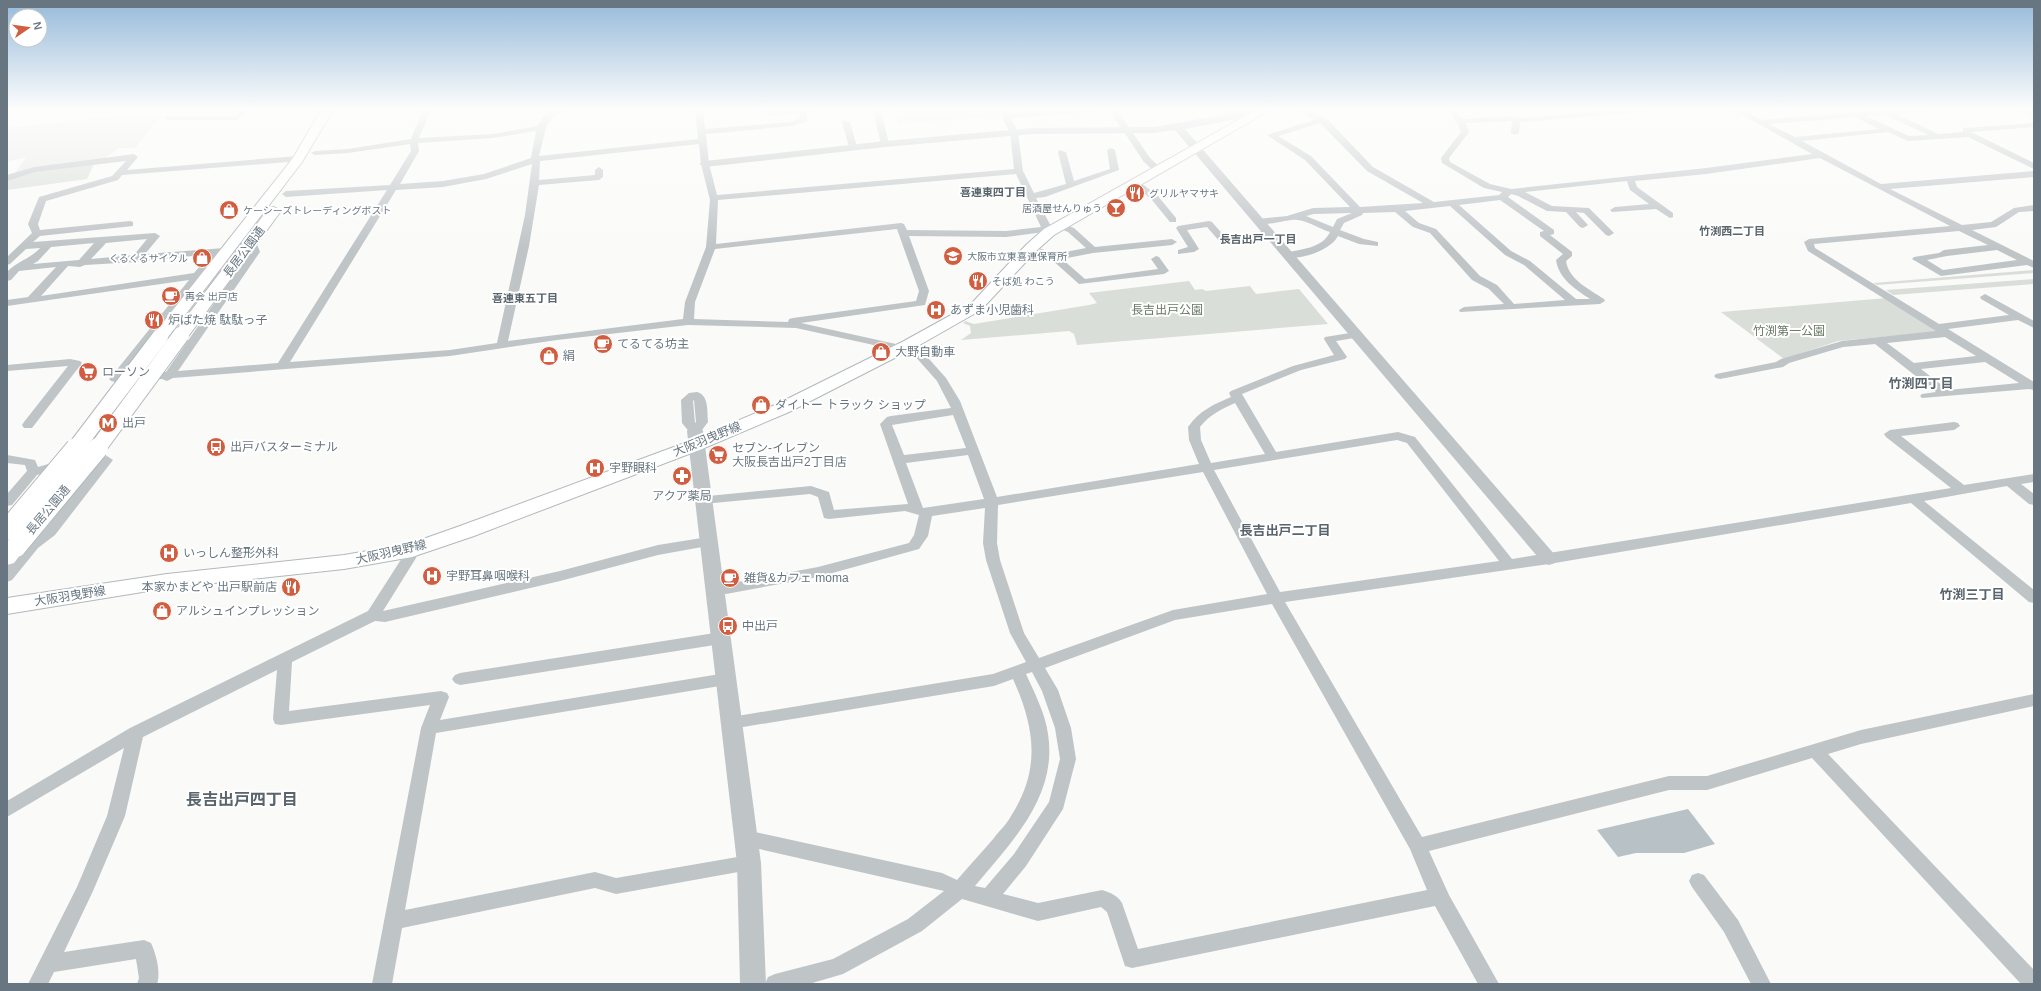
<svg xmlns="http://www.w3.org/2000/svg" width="2041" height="991" viewBox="0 0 2041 991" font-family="Arial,'Noto Sans JP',sans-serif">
<rect width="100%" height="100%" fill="#fafaf8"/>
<g fill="#e8e9e8">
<path d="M 896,110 L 996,110 L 999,116 L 898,124 Z"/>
<path d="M 165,111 L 135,148 L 119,148 L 102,160 L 13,175 L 26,158 L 7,161 L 7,128 Z"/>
</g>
<g fill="#daded8">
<path d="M 94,164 L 87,179 L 7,190 L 7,179 L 35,171 Z"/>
<path d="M 2034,270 L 2034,273 L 1877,285 L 1873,283 Z"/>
<path d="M 2034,279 L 2034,284 L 1893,295 L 1886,290 Z"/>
<path d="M 1189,281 L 1195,290 L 1202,289 L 1206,291 L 1250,286 L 1256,294 L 1299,289 L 1328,324 L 1077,345 L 1074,334 L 1069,331 L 961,340 L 971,333 L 970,326 L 963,323 L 965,321 L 974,324 L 1089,305 L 1097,303 L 1089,293 Z"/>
<path d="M 1887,298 L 1936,328 L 1936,332 L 1838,341 L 1784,359 L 1721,312 Z"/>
</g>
<path fill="#b8c2c6" d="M 1688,809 L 1715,844 L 1684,853 L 1636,853 L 1618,857 L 1597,830 Z"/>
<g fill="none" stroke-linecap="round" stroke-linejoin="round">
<defs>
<g id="secondary">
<path d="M 321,110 L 333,110 L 302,162 L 166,340 L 154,340 L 152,337 L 154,334 L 293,158 Z"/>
<path d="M 1256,110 L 1270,110 L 1054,235 L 1036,251 L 981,310 L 916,347 L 789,412 L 702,449 L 474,536 L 412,557 L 344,569 L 167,588 L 7,614 L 7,598 L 167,574 L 344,555 L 409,544 L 460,526 L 690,441 L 777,404 L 904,341 L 971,304 L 1026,245 L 1044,229 Z"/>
<path d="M 274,207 L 281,211 L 187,338 L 175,338 L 173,335 L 175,332 L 269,208 Z"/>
<path d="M 16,540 L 23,542 L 26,547 L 14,563 L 7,565 L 7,545 Z"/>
</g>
</defs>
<use href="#secondary" stroke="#b2b8bc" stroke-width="2"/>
<g fill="#bfc4c7" fill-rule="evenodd">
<path d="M 240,110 L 248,110 L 237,120 L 167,120 L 163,118 L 167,116 L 235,116 Z"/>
<path d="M 423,110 L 431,110 L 419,138 L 493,134 L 538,126 C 543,115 549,110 561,110 L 547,124 L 539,156 L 698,139 L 695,110 L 703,110 L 705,129 L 791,122 L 800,118 L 799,113 L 772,116 L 768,114 C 778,107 800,110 812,110 L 807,112 L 807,121 L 793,126 L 706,134 L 709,164 L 717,195 L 1014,169 L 1010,133 L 999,110 L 1007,110 L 1009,113 L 1059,110 L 1096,110 L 1092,112 L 1011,118 L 1018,133 L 1023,171 L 1034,193 L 1066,184 L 1058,152 L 1059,150 L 1066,152 L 1074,181 L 1110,169 L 1107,150 L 1111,148 L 1115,150 L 1119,170 L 1045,197 L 1036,198 L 1054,232 L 1052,234 L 1049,235 L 1044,232 L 1006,237 L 909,236 L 929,291 L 925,305 L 801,323 L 905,346 L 906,348 L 901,351 L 796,328 L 688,325 L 557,340 L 450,356 L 173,378 L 167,381 L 162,379 L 115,382 L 111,381 L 109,379 L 111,377 L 189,280 L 7,306 L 7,300 L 28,297 L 56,267 L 19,271 L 11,280 L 7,281 L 7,272 C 17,261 29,260 40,248 L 26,249 L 10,264 L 7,265 L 7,257 L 32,233 L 28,224 L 39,197 L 112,176 L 126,161 L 35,172 L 7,181 L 7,175 L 34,167 L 134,154 L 138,157 L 127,170 L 298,156 L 301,157 L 301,161 L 122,175 L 118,180 L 46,201 L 38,224 L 40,230 L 130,221 L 133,222 L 133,226 L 40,236 L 33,242 L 155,233 L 160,236 L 145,254 L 225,248 L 225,252 L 214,261 L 124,375 L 166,372 L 250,252 L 247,241 L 252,238 L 255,239 L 260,252 L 178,371 L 278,363 L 387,190 L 286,197 L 282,194 L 286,191 L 390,185 L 411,151 L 410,144 L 348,153 L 315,155 L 311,153 L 315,151 L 348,149 L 411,139 ZM 536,131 L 531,158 L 484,174 L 443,181 L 400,184 L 419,151 L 418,143 L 493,138 ZM 699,144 L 701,164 L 710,200 L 706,247 L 685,302 L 683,319 L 508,341 L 529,246 L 539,185 L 599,180 L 603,177 L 603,170 L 599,167 L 595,170 L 595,175 L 539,180 L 540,161 ZM 532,164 L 525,215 L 497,343 L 450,350 L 290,362 L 396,190 L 443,187 L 486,179 ZM 1016,174 L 1041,227 L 1006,231 L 907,230 L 904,224 L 901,223 L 716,244 L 718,200 ZM 897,229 L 919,291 L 916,301 L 793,318 L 789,319 L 788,322 L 694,319 L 695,302 L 715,249 ZM 147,239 L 134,255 L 91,259 L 106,243 ZM 94,243 L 79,260 L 33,264 L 38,261 L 51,247 ZM 211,254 L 194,273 L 41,296 L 68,266 L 80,267 L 85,265 L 136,262 Z"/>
<path d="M 873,110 L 881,110 L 889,144 L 888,146 L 881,144 Z"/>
<path d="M 1112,110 L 1120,110 L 1120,114 L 1150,158 L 1161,168 L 1161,172 L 1155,172 L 1144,162 L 1112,114 Z"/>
<path d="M 1225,110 L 1233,110 L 1239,117 L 1232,119 Z"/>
<path d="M 1298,110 L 1308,110 L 1328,120 L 1373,167 L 1434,202 L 1499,195 L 1502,192 L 1484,188 L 1442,163 L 1441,158 L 1461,132 L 1457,122 L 1447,110 L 1455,110 L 1463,119 L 1510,116 L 1524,118 L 1615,110 L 1647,110 L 1643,112 L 1520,122 L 1519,133 L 1515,135 L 1511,133 L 1512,121 L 1466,123 L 1469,132 L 1449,158 L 1450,162 L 1490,184 L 1511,189 L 1706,168 L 1812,154 L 1734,110 L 1744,110 L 1761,120 L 1855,112 L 1921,110 L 1917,112 L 1897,114 L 1938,134 L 1963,132 L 1963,128 L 1966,128 L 2034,123 L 2034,127 L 1971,132 L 2034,163 L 2034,169 L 1968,137 L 1908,141 L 1888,132 L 1802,141 L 1881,184 L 2034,171 L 2034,177 L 1890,189 L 1962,225 L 1991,222 L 2014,208 L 2034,205 L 2034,211 L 2019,212 L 1996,227 L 1972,230 L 2034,261 L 2034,268 L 2027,265 L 1941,276 L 1912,259 L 1914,257 L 1939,253 L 1944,250 L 1988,245 L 1959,231 L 1814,244 L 1815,248 L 1939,324 L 2009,315 L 1981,299 L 1980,297 L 1985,294 L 2034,321 L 2034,328 L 2018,320 L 1948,329 L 2034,382 L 2034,390 L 2029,389 L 1922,398 L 1920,396 L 1922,394 L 1936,392 L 1875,344 L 1843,347 L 1789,363 L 1783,367 L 1720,379 L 1716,378 L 1714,376 L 1716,374 L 1776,362 L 1781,359 L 1842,341 L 1936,331 L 1808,251 L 1804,242 L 1809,239 L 1950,226 L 1820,158 L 1706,174 L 1635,181 L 1637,187 L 1673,213 L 1673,217 L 1670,218 L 1656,209 L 1612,212 L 1610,210 L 1615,207 L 1649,204 L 1630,190 L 1627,181 L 1525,192 L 1552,206 L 1589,208 L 1614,233 L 1609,236 L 1606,235 L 1584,213 L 1576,212 L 1588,225 L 1583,228 L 1580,227 L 1566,212 L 1547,211 L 1518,196 L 1511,194 L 1508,197 L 1554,230 L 1554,234 L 1550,235 L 1572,252 L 1572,256 L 1566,261 C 1569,280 1589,289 1604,299 L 1605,301 L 1600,304 L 1460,312 L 1459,310 L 1464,307 L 1504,304 L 1489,289 L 1472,280 L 1430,233 L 1413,227 L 1395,212 L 1363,213 L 1362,215 L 1344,223 L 1340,230 L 1364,239 L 1378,242 L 1378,246 L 1359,244 L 1338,236 C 1331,250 1300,261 1285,257 L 1285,253 C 1300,249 1322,249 1330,232 C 1320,229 1308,221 1298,220 C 1288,218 1263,229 1255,221 L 1257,219 L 1287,216 L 1313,208 L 1350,207 L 1305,160 L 1267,135 L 1314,120 ZM 1886,115 L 1928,135 L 1909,136 L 1866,116 ZM 1855,117 L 1879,129 L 1795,137 L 1769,124 ZM 1320,123 L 1367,171 L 1423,203 L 1360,207 L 1311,156 L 1278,136 ZM 1500,200 L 1544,231 L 1540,232 L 1540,236 L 1563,254 L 1556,260 C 1559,279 1575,289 1590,299 L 1576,299 L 1530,261 L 1511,251 L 1459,205 ZM 1450,206 L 1505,255 L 1524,265 L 1565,300 L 1514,304 L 1497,285 L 1480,276 L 1436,229 L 1419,223 L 1405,211 ZM 1352,213 L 1337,219 L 1333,227 L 1306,216 L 1314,214 ZM 1997,250 L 2017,260 L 1943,270 L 1927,260 L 1947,256 ZM 1945,337 L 1976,356 L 1914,363 L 1887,343 ZM 1985,362 L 2019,383 L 1948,390 L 1921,369 Z"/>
<path d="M 2021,110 L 2034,112 L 2034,117 L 2022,112 Z"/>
<path d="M 843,120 L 850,122 L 857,147 L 856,149 L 849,147 L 842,122 Z"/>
<path d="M 1136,179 L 1158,196 L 1176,218 L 1176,222 L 1170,222 L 1152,200 L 1133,184 L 1132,182 Z"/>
<path d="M 1209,221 L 1212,222 L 1226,238 L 1269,230 L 1274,233 L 1269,236 L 1224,244 L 1221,243 L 1207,227 L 1187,230 L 1199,249 L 1194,252 L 1178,254 L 1178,250 L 1188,247 L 1176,228 L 1178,226 Z"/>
<path d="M 1061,223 L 1074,228 L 1095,247 L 1172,239 L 1177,242 L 1172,245 L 1093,253 L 1062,259 L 1085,279 L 1158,269 L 1151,259 L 1156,256 L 1159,257 L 1169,271 L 1164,274 L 1079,284 L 1051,259 L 1026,248 L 1031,245 L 1055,254 L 1086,248 L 1068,232 L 1058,228 L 1058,224 Z"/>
<path d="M 1356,332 L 1360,333 L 1361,335 L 1360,337 L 1336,341 L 1347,357 L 1345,359 L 1301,370 L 1242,394 L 1276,452 L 1398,432 L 1415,437 L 1512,559 L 1951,488 L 1886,437 L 1884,434 L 1890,430 L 1954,422 L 1958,423 L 1960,426 L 1954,430 L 1901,436 L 1964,485 L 2034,474 L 2034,482 L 2021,484 L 2034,494 L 2034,505 L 2029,504 L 2007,486 L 1924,501 L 2034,590 L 2034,603 L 2029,602 L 1911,503 L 1549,564 L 1285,602 L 1422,837 L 1669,776 L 1707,776 L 1861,730 L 2034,694 L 2034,706 L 1861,744 L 1828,754 L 2034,970 L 2034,984 L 2021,984 L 1812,758 L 1707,790 L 1669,790 L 1429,851 L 1449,895 L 1499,984 L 1478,984 L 1435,906 L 1132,968 L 1125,966 L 1107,912 L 1101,907 L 1038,921 L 962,899 L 922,931 L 843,974 L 809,984 L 765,984 L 768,977 L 775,974 L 833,959 L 908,919 L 944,891 L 746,846 L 740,843 L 737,838 L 740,833 L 746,830 L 942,873 L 957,880 C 969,866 982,852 994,838 C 999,831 1007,824 1011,816 C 1041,769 1035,728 1013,679 L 994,686 L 731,729 L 725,728 L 723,723 L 725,718 L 993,674 L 1026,662 L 1010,633 L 986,560 L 983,543 L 985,508 L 932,516 L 928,536 L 919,549 L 818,577 L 715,596 L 710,595 L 708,591 L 710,587 L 818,567 L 909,543 L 914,535 L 919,515 L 905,511 L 829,519 L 824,518 L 818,497 L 810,494 L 703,504 L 698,503 L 696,500 L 698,497 L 811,486 L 829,492 L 834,510 L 908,504 L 880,424 L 887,417 L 891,416 L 951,408 L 937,381 L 906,346 L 905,344 L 906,342 L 914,342 L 946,378 L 960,401 L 997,497 L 1199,464 L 1189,440 L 1188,427 C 1199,411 1214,404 1231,397 L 1229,393 L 1231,391 L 1293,366 L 1334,355 L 1324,339 L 1325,337 ZM 1235,403 L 1265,454 L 1211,463 L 1201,440 L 1200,427 C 1209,415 1222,409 1235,403 ZM 953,415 L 966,448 L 904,455 L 892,425 ZM 1397,440 L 1407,443 L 1499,561 L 1280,592 L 1214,470 ZM 968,455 L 984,499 L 923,508 L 906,463 ZM 1203,472 L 1267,594 L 1173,610 L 1039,658 L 1024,633 L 1000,560 L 997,543 L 998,505 ZM 1272,604 L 1410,849 L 1427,890 L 1138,949 L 1122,903 C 1117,895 1111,893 1102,890 L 1038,903 L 1003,894 L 1026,866 L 1063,809 L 1076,759 L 1071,728 L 1058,690 L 1045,668 L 1175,620 ZM 1032,672 L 1042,691 L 1055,728 L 1060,759 L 1049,802 L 1014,854 L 985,888 L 975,886 C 1011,843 1058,796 1048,734 C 1045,713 1035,694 1026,674 Z"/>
<path d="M 70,359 L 80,361 L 82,363 L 32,428 L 24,428 L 22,425 L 24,422 L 68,366 L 7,371 L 7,365 Z"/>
<path d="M 697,392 C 709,395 707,411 708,422 L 699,434 L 691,434 L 682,423 L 681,400 L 689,393 ZM 694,400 L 696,422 L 695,423 L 693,401 Z"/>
<path d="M 7,455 L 35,460 L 38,467 L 62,460 L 68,464 L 66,467 L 37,475 L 12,505 L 7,506 L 7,494 L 27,471 L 25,465 L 7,463 Z"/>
<path d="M 107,456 L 113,460 L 55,535 L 38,548 L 12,580 L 7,582 L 7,567 L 28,542 L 45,529 L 103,457 Z"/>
<path d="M 708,537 L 713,539 L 715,542 L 713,545 L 658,555 L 560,581 L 385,622 L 375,621 L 292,662 L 289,711 L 441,691 L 447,693 L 449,697 L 440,720 L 726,673 L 731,675 L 734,679 L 731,683 L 726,685 L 436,733 L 405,910 L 595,872 L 616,878 L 749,855 L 755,857 L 758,863 L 755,869 L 616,894 L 595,888 L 402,928 L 392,984 L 372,984 L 421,728 L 430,705 L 281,725 L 275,724 L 273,719 L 277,670 L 143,737 L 125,816 L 93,891 L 64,952 L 144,940 L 151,943 C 156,954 161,972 157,984 L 137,984 L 139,978 L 136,959 L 54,972 L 48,984 L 28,984 L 77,887 L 107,816 L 124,748 L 7,817 L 7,801 L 130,728 L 368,611 L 402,558 L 407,547 L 417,547 L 419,550 L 416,558 L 383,611 L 560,571 L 658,545 Z"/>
<path d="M 721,632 L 726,634 L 728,638 L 726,642 L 721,644 L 460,685 L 455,683 L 452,679 L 455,675 L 460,673 Z"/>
<path d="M 1698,873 L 1704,875 L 1738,920 L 1771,984 L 1751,984 L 1724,932 L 1692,887 L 1689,881 L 1692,875 Z"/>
</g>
<g fill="#bfc4c7" fill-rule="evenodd">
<path d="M 1252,110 L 1262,110 L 1263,112 L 1258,115 L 1185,129 L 1555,555 L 1558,559 L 1555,563 L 1549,565 L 1543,563 L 1175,130 L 1154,133 L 1033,134 L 885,147 L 705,167 L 699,164 L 705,161 L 885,141 L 1033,128 L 1154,127 Z"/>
<path d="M 695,426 L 701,428 L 703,431 L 761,863 L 766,984 L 740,984 L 737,863 L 687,431 L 689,428 Z"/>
</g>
<use href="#secondary" fill="#fff" fill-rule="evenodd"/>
<defs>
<g id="secondary-bridge-far1">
<path d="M 75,449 L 160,337"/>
<path d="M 97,449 L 181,335"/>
</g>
<g id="secondary-bridge">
<path d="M 7,530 L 76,448"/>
<path d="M 16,547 L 98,448"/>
</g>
</defs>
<use href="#secondary-bridge-far1" stroke="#b2b8bc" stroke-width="18" stroke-linecap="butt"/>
<use href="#secondary-bridge" stroke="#b2b8bc" stroke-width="22" stroke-linecap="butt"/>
<use href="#secondary-bridge-far1" stroke="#fff" stroke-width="16"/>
<use href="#secondary-bridge" stroke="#fff" stroke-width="20"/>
</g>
<linearGradient id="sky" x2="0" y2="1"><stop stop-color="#95bada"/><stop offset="0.44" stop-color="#fdfdfc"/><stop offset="1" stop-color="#fdfdfc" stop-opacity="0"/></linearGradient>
<rect width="2041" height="249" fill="url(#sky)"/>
<defs>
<symbol id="restaurant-disc" viewBox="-11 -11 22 22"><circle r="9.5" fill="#d15e41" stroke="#fff"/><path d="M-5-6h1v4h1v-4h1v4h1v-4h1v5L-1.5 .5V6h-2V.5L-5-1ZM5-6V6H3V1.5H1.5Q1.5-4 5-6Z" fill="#fff"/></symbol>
<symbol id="bar-disc" viewBox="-11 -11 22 22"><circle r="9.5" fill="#d15e41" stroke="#fff"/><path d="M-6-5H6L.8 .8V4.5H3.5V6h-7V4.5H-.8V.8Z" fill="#fff"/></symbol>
<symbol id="shop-disc" viewBox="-11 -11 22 22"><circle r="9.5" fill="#d15e41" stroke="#fff"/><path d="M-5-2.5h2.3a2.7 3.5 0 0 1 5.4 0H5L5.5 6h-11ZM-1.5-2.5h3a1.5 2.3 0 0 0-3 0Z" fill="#fff"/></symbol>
<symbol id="school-disc" viewBox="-11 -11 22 22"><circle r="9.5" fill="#d15e41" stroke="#fff"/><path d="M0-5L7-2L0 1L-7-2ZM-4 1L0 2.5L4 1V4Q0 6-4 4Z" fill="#fff"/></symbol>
<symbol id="cafe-disc" viewBox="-11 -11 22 22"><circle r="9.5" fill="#d15e41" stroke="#fff"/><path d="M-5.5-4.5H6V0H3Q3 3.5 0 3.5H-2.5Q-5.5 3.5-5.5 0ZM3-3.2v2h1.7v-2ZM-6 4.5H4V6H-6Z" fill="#fff"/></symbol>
<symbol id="hospital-disc" viewBox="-11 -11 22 22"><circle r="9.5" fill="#d15e41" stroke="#fff"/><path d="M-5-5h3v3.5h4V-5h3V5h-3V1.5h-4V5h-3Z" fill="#fff"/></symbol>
<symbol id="supermarket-disc" viewBox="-11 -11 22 22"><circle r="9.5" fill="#d15e41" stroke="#fff"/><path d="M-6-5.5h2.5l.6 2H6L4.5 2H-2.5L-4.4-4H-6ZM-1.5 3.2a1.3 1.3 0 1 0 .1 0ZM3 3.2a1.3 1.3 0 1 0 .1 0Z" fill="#fff"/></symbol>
<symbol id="metro-disc" viewBox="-11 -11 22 22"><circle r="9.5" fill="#d15e41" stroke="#fff"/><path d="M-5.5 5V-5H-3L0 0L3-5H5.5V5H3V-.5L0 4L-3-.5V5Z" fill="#fff"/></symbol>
<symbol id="bus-disc" viewBox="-11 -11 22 22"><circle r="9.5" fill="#d15e41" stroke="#fff"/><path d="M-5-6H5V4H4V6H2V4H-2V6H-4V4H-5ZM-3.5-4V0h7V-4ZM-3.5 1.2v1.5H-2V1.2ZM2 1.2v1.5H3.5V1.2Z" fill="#fff"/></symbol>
<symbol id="pharmacy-disc" viewBox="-11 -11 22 22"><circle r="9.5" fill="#d15e41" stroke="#fff"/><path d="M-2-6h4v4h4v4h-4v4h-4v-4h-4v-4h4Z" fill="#fff"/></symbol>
</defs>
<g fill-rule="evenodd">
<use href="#restaurant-disc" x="1124" y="182" width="22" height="22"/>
<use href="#bar-disc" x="1105" y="197" width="22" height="22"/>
<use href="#shop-disc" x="218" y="199" width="22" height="22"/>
<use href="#school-disc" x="942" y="245" width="22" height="22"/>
<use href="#shop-disc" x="191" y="247" width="22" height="22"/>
<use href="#restaurant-disc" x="967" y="270" width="22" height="22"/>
<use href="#cafe-disc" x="160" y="285" width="22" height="22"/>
<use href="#hospital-disc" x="925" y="299" width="22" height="22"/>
<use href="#restaurant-disc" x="143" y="309" width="22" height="22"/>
<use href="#cafe-disc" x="592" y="333" width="22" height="22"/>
<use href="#shop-disc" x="870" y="341" width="22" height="22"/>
<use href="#shop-disc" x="538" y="345" width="22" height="22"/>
<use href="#supermarket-disc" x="77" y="361" width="22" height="22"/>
<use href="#shop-disc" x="750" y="394" width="22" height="22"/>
<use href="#metro-disc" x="97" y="412" width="22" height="22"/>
<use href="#bus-disc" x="205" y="436" width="22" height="22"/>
<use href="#supermarket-disc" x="707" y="444" width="22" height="22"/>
<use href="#hospital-disc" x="584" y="457" width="22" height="22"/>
<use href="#pharmacy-disc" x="671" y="465" width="22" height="22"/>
<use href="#hospital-disc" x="158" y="542" width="22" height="22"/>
<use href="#hospital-disc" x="421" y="565" width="22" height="22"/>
<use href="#cafe-disc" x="719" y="567" width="22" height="22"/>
<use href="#restaurant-disc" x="280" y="576" width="22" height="22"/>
<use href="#shop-disc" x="151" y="600" width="22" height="22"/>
<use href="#bus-disc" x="717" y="615" width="22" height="22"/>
</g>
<g text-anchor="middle" stroke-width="4" stroke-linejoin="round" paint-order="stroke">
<g font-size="10" fill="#677680" stroke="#fff" text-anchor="start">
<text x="1149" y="197">グリルヤマサキ</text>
<text x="1102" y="212" text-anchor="end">居酒屋せんりゅう</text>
<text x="243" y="214">ケーシーズトレーディングポスト</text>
<text x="967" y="260">大阪市立東喜連保育所</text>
<text x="188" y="262" text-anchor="end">くるくるサイクル</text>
<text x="992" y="285">そば処 わこう</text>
<text x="185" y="300">再会 出戸店</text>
</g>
<g font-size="11" font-weight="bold" fill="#59646c" stroke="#fff">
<text x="993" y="196">喜連東四丁目</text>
<text x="1732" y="235">竹渕西二丁目</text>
<text x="1258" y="243">長吉出戸一丁目</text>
<text x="525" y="302">喜連東五丁目</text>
</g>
<g font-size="12" fill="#677680" stroke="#fff">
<text transform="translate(244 252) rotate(-53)" y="4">長居公園通</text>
<text transform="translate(707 439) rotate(-22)" y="4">大阪羽曳野線</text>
<text transform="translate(48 510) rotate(-50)" y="4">長居公園通</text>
<text transform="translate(391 552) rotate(-13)" y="4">大阪羽曳野線</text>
<text transform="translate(70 596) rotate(-9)" y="4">大阪羽曳野線</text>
</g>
<g font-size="12" fill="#677680" stroke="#fff" text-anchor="start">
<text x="950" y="314">あずま小児歯科</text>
<text x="168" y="324">炉ばた焼 駄駄っ子</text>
<text x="617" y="348">てるてる坊主</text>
<text x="895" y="356">大野自動車</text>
<text x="563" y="360">絹</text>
<text x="102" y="376">ローソン</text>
<text x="775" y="409">ダイトー トラック ショップ</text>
<text x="122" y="427">出戸</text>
<text x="230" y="451">出戸バスターミナル</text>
<text x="732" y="452">セブン-イレブン<tspan x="732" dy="14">大阪長吉出戸2丁目店</tspan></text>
<text x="609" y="472">宇野眼科</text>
<text x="682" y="500" text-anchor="middle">アクア薬局</text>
<text x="183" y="557">いっしん整形外科</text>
<text x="446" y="580">宇野耳鼻咽喉科</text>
<text x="744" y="582">雑貨&amp;カフェ moma</text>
<text x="277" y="591" text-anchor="end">本家かまどや 出戸駅前店</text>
<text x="176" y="615">アルシュインプレッション</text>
<text x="742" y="630">中出戸</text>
</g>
<g font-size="12" fill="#6a7866" stroke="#fff">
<text x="1167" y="314">長吉出戸公園</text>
<text x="1789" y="335">竹渕第一公園</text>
</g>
<g font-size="13" font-weight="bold" fill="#59646c" stroke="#fff">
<text x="1921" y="388">竹渕四丁目</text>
<text x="1285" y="535">長吉出戸二丁目</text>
<text x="1972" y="599">竹渕三丁目</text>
</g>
<g font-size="16" font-weight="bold" fill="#59646c" stroke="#fff">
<text x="242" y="805">長吉出戸四丁目</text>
</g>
</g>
<rect width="2041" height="991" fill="none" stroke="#677680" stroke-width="16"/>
<g transform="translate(28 28) rotate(77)"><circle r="19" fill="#ffffff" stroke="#c2c8cc"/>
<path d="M0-3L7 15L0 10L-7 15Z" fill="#d15e41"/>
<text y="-6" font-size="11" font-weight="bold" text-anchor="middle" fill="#677680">N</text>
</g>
</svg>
